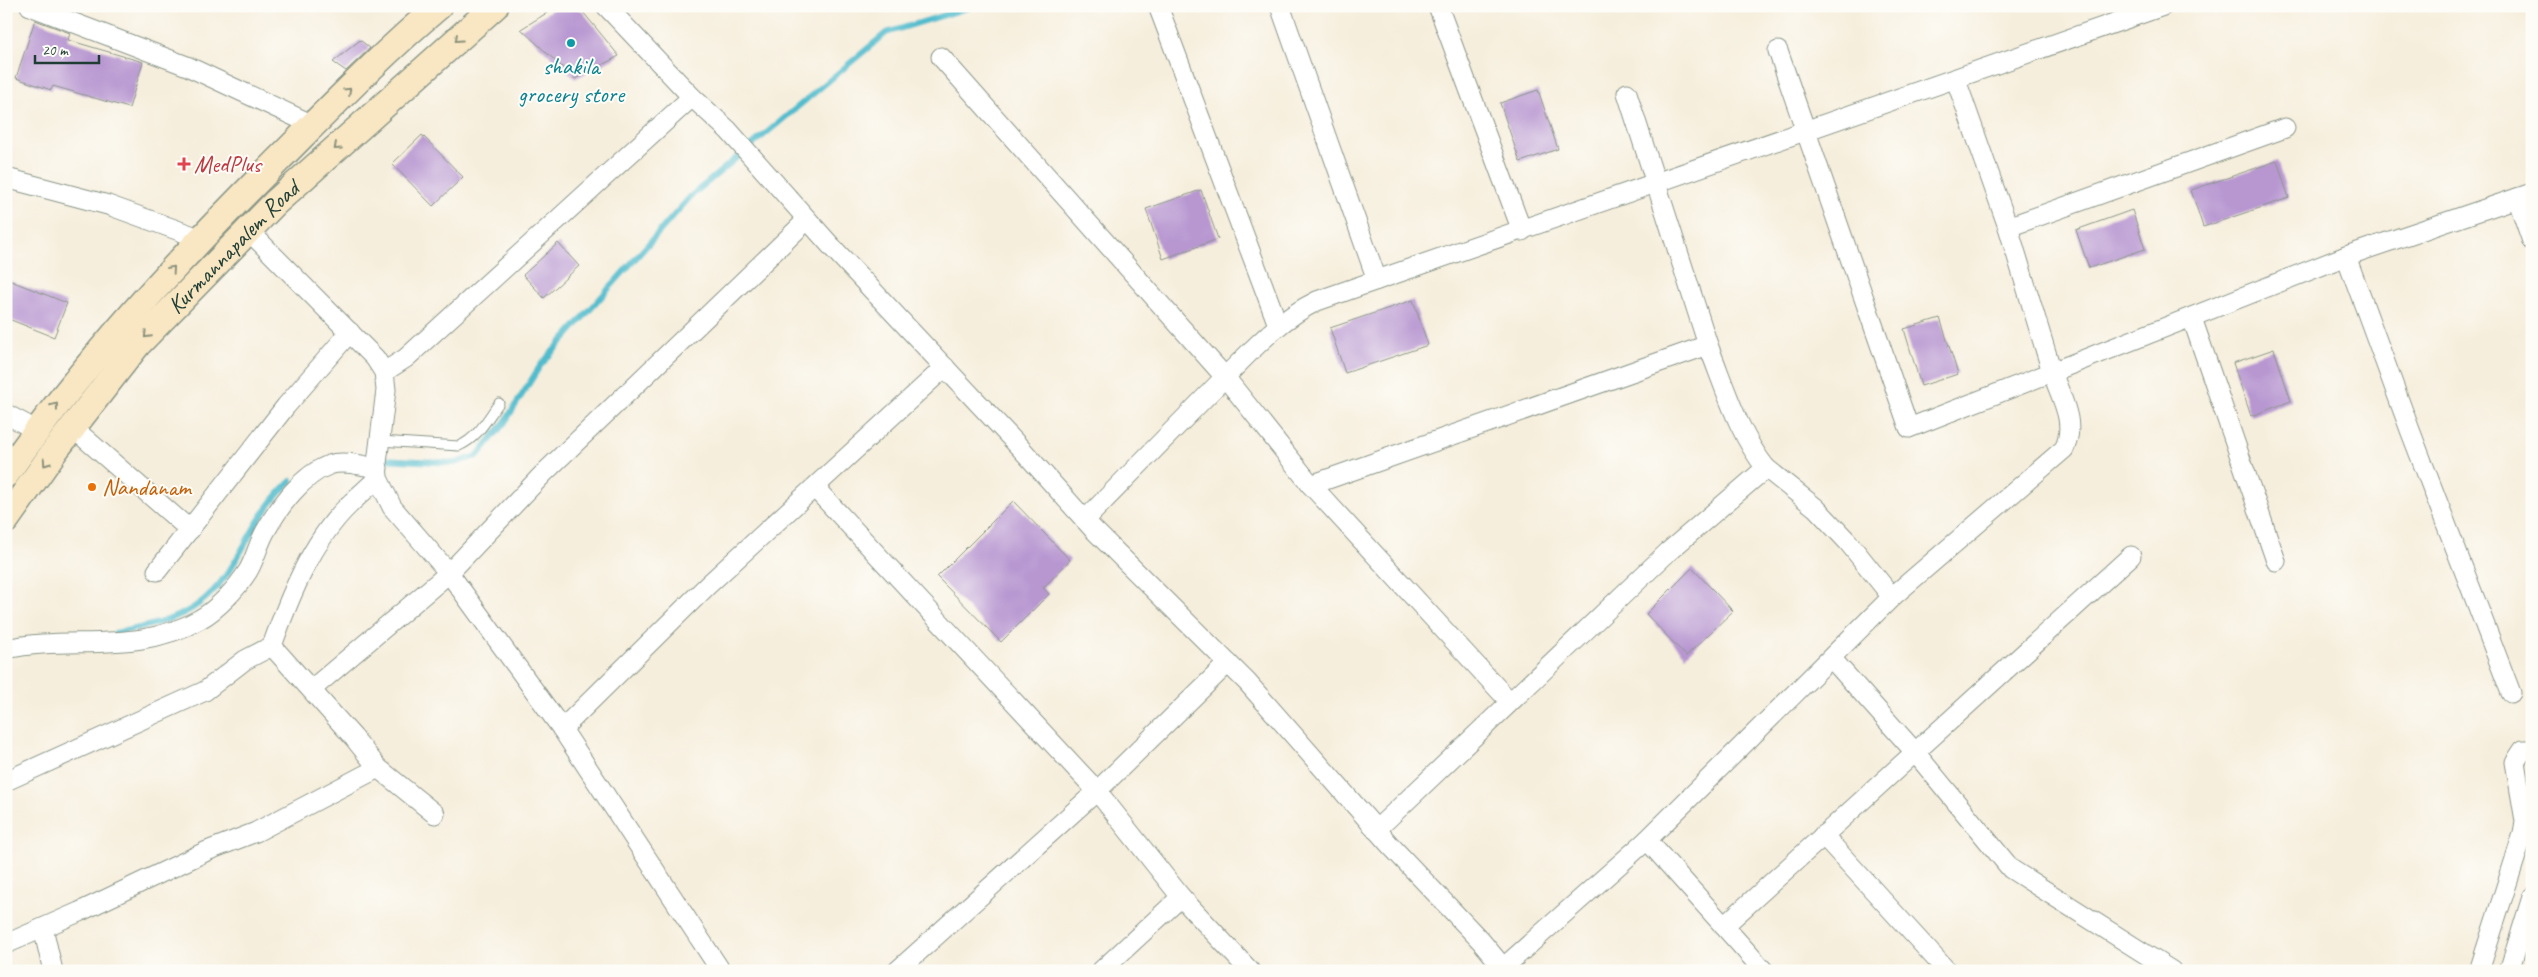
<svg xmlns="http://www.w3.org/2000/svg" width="2538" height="977" viewBox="0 0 2538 977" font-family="Caveat,sans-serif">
<rect width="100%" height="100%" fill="#fdfcf7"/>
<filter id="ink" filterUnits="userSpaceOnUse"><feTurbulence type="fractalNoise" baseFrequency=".02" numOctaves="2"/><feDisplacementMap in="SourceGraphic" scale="10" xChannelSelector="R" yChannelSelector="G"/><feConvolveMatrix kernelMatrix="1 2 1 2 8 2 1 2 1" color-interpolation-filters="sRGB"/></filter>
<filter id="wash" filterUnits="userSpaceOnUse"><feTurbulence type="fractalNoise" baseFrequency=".0096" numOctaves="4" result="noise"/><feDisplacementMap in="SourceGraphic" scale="20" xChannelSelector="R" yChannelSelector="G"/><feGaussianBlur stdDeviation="1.12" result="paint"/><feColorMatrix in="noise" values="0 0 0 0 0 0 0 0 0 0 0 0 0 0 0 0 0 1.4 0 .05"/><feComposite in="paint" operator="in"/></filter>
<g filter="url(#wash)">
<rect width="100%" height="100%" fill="#f6eedc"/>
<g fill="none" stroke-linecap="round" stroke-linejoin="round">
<g stroke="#51bccd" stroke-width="6">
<path d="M 381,459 L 455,463 L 477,456 L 505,422 L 540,366 L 691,196 L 886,33 L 974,6"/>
<path d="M 115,633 C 184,619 209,610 244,546 C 257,522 271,499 291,481"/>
</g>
</g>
<g id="blocks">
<g fill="#b897d1">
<path d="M 558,6 L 578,6 L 619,56 L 575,79 L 521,29 Z"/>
<path d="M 35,20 L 70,33 L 68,40 L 143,62 L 129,108 L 53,86 L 51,90 L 16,78 Z"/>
<path d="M 360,40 L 370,48 L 346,71 L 333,62 Z"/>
<path d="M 1538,90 L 1558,149 L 1520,162 L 1500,103 Z"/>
<path d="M 422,135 L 463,177 L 433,206 L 392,164 Z"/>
<path d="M 2277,161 L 2289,198 L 2203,227 L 2191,190 Z"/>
<path d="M 1201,190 L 1218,239 L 1163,259 L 1146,209 Z"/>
<path d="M 2132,210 L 2145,249 L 2089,268 L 2076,230 Z"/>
<path d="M 558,243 L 579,266 L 544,298 L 523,275 Z"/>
<path d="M 6,279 L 67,303 L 54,337 L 6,318 Z"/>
<path d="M 1413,300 L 1428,345 L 1345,373 L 1330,328 Z"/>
<path d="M 1940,318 L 1958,374 L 1921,386 L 1904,329 Z"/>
<path d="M 2274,349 L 2291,401 L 2251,416 L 2233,363 Z"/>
<path d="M 1013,501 L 1070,560 L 1043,588 L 1049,594 L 1001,642 L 937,577 Z"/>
<path d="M 1692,568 L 1733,611 L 1686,656 L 1646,614 Z"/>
</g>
</g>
</g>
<g filter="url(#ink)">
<use href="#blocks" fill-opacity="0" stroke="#8a9688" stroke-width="1"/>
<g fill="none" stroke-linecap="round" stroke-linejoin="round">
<defs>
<path id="lane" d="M 380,441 L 459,446 C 478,438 487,419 499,403"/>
<g id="street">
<path d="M 30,6 L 187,66 L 313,125"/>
<path d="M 606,6 L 692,97 L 728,130 L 831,246 L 1026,454 L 1093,529 L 1247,682 L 1389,844 L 1481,941 L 1506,971"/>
<path d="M 1158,6 L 1278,325"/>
<path d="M 1280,6 L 1377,280"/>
<path d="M 1438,6 L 1522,231"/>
<path d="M 1778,51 L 1909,428 L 2052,372 L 2008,227 L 1956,80"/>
<path d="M 941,57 L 1225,377 C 1254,348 1280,319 1317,301 L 2163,6"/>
<path d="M 6,178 L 108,205 L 199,238"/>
<path d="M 2517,198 L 2532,241"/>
<path d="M 2008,227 L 2285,128"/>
<path d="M 249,231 L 375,358 L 384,372 L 386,390 L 377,463 L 378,478 L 392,507 L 449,573 L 562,729 L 721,971"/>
<path d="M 2346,256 L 2532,193"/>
<path d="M 2192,318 L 2276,561"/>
<path d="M 384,372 L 406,358 L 692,97"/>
<path d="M 6,414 L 36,430"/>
<path d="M 73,428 L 190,530"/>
<path d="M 1766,468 L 1816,508 L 1848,542 L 1892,597"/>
<path d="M 1311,485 L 1708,345 L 1627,93"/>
<path d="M 815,488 L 1097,791 L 1181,897 L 1101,971"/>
<path d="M 1085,520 L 1225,377 L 1311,485 L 1510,702"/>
<path d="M 157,571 L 286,406 L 350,332"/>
<path d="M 272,646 C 289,598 312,540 350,504 C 359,495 369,487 378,478"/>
<path d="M 6,649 C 70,635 139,655 200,619 C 218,609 237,588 248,571 C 255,559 258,545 265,532 C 278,508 302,475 329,465 C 344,460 363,466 378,468"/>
<path d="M 1832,659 L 1914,751 L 2011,869 L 2172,971"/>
<path d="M 312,689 L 449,573 L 543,474 L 807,220"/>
<path d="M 562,729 L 708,585 L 945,367"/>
<path d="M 378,768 L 435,814"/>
<path d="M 6,781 L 205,691 L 245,660 L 272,646 L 354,738 L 378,768 L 256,832 L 207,851 L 79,912 L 6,944"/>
<path d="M 1376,830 L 1668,552 L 1766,468 C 1738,433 1725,387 1708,345"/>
<path d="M 1823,835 L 1947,971"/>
<path d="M 1647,840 L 1764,971"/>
<path d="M 1181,897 L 1250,971"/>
<path d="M 1724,926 L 2131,556"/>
<path d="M 43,928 L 53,971"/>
<path d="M 1504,967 L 1647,840 L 1892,597 L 2064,449 C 2077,423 2061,398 2052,372 L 2346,256 L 2410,430 L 2511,693"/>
<path d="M 897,971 L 1097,791 L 1228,663"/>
<path d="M 2479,971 L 2523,834 L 2525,821 L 2515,762 L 2523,750 L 2532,750"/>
<path d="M 2509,971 L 2532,897"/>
</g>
<g id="secondary">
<path d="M 6,474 C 85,360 180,258 278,160 C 330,108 382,54 439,6"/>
<path id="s1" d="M 6,520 L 56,449 L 137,345 L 275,203 L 495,6"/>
</g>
</defs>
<use href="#lane" stroke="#8a9688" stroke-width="11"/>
<use href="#street" stroke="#8a9688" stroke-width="21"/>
<use href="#secondary" stroke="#8a9688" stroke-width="29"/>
<use href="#lane" stroke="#fff" stroke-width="9"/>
<use href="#street" stroke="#fff" stroke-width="19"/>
<use href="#secondary" stroke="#f9e7c3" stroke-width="26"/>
</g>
<defs><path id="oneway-chevron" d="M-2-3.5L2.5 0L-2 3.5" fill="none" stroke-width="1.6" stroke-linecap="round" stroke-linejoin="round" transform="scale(1.25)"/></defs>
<g stroke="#8c927c">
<use href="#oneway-chevron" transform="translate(458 39) rotate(138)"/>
<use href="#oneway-chevron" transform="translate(348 91) rotate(-43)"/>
<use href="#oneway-chevron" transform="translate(337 147) rotate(138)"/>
<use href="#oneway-chevron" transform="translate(172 269) rotate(-49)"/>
<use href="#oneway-chevron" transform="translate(147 335) rotate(134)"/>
<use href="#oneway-chevron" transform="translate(55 406) rotate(-52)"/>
<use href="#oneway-chevron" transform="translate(46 463) rotate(125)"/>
</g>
</g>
<circle fill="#0f9aa8" stroke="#fdfcf7" stroke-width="2" cx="571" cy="43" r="5"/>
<path fill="#e0444e" stroke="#fdfcf7" stroke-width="2" d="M181.5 156.5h5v5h5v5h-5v5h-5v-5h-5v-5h5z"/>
<circle fill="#e8710a" stroke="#fdfcf7" stroke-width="2" cx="92" cy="487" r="5"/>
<g text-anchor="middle" stroke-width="4" stroke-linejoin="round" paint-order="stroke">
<g font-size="24" fill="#0d838f" stroke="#fdfcf7">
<text x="571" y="74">shakila<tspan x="571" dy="28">grocery store</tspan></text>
</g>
<g font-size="24" fill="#be3a42" stroke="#fdfcf7" text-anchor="start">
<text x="194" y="172">MedPlus</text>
</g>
<g font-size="24" fill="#1f3d34" stroke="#fdfcf7">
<text dy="8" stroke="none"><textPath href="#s1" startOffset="356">Kurmannapalem Road</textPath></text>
</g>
<g font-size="24" fill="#c56008" stroke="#fdfcf7" text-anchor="start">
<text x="102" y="495">Nandanam</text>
</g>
</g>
<rect width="2538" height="977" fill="none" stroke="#fdfcf7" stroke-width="25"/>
<path d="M35 55v8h64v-8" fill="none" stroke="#1f3d34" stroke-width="2.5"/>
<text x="42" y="55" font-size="15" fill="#1f3d34" stroke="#fdfcf7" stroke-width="4" paint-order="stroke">20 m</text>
</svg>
